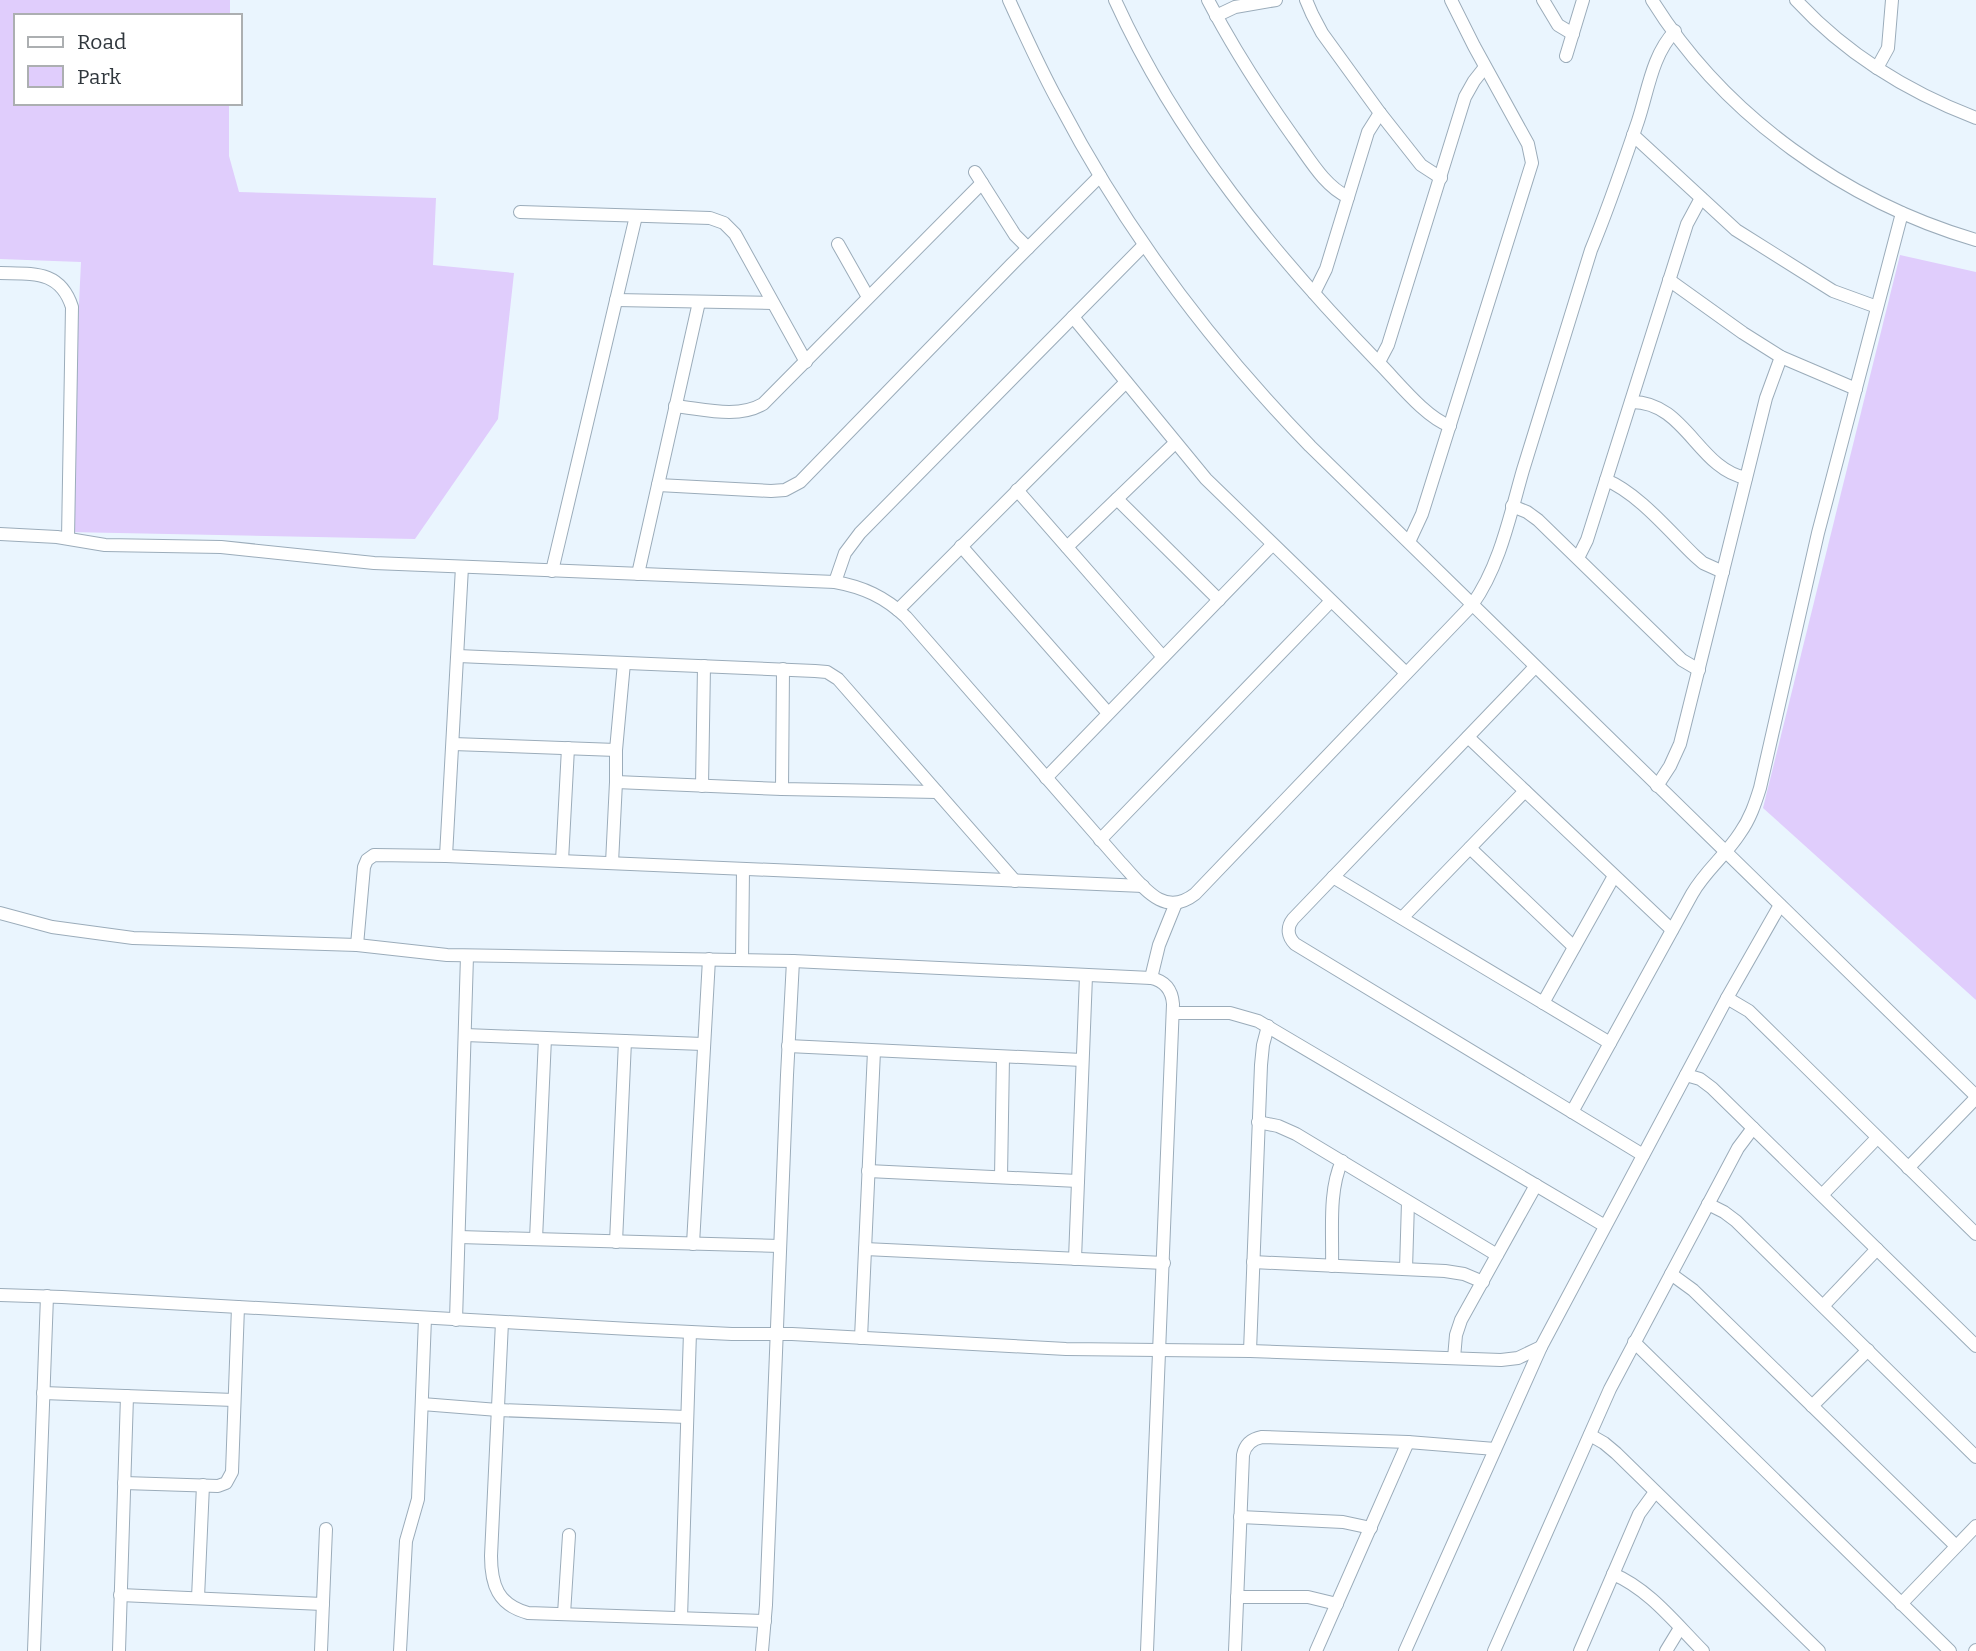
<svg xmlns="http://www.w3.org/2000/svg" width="1976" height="1651" viewBox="0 0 1976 1651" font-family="Bitter,serif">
<rect width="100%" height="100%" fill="#eaf5fe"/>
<g fill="#e0cdfc">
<path d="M 0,0 L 230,0 L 230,16 L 16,16 L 16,103 L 229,103 L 229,156 L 239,192 L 436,198 L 433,265 L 514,273 L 498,419 L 415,539 L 68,532 L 81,262 L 0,259 Z"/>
<path d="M 1900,255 L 1976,272 L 1976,1000 L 1763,808 Z"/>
</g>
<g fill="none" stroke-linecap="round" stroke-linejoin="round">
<defs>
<g id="minor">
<path d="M 1009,0 C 1025,35 1041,71 1060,105 C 1126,231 1211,344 1310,446 L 1976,1096"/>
<path d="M 1115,0 C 1177,137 1275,256 1379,363 C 1398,382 1425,417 1450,426"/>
<path d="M 1208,0 C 1233,48 1262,93 1294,138 C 1309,158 1324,186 1348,197"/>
<path d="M 1306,0 L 1312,14 L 1322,33 L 1380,113 L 1421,165 L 1441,178"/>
<path d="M 1543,0 L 1558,25 L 1573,34"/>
<path d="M 1652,0 C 1724,116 1846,202 1976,240"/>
<path d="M 1796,0 C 1846,54 1908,92 1976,118"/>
<path d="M 1216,16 L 1235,7 L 1276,0"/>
<path d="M 1566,56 L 1583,0"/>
<path d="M 1877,68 L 1888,48 L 1892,0"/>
<path d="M 1633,135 L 1736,230 L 1833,291 L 1877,307"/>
<path d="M 975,172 L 1015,235 L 1028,248"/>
<path d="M 520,212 L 710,218 L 724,223 L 735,234 L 806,362"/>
<path d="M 838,244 L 868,297"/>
<path d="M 0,273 C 33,274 60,270 72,307 L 68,538"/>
<path d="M 1669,280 L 1743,333 L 1781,357 L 1856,389"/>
<path d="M 1314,293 L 1326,269 L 1368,132 L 1380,113"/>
<path d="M 616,300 L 772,303"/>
<path d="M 1073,317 L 1206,479 L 1406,673"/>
<path d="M 1379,362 L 1388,345 L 1465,97 L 1474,81 L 1485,67"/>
<path d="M 1631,402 C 1685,401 1698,469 1746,478"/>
<path d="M 675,406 C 704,409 737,419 763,404 L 982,183"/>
<path d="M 1606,480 C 1638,493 1670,532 1695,556 L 1703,563 L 1723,572"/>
<path d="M 658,485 L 771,491 L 785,490 L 800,482 L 1011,265 L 1100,176"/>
<path d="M 1017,490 L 1163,657"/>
<path d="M 1117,499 L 1219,600"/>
<path d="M 1512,506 L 1527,512 L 1538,520 L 1682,660 L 1699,670"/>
<path d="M 0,534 L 57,537 L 105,545 L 221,547 L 374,563 L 835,582 C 863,587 885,597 906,617 L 1121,863 C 1142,885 1163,919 1195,894 L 1472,605 C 1500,566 1510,515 1523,470 C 1546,397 1568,323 1591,250 C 1609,207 1623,165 1638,121 C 1648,91 1652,55 1675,31"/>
<path d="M 1409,542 L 1422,514 L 1532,163 L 1528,144 L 1474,46 L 1451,0"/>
<path d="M 961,546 L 1108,713"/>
<path d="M 1067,547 L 1175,443"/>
<path d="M 1578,558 L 1587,540 L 1687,224 L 1701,198"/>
<path d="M 552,571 L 636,216"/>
<path d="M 638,574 L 699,302"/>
<path d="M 835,582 L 845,553 L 860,533 L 1144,245"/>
<path d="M 898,610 L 1126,382"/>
<path d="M 458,656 L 815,671 L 827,672 L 838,679 L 1015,881"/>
<path d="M 1535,667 L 1293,919 C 1286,928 1288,937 1295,944 L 1643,1155"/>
<path d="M 1468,737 L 1672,930"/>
<path d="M 453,744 L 616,750"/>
<path d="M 1046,778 L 1272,545"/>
<path d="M 616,782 L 782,789 L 937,792"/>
<path d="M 702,786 L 704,666"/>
<path d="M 1657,786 L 1670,766 L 1680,744 L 1766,398 L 1781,357"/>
<path d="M 782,789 L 783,669"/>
<path d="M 1100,840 L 1331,601"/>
<path d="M 1470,848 L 1574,947"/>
<path d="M 446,856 L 462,567"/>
<path d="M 562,861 L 568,748"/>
<path d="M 612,863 L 616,782 L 616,750 L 624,663"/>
<path d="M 1333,877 L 1610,1043"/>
<path d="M 0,913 L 52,927 L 133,938 L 357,945 L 447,955 L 793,961 L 1151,978 C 1165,981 1172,990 1173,1004 L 1147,1651"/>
<path d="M 1402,918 L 1525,791"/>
<path d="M 357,945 L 364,867 L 367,860 L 374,855 L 446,856 L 1143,886"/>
<path d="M 742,960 L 743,869"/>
<path d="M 1151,978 L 1159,945 L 1176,903"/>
<path d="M 1727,998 L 1749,1011 L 1976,1234"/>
<path d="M 1543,1003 L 1614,876"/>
<path d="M 1173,1013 L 1230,1013 L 1258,1021 L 1605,1226"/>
<path d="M 465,1035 L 703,1044"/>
<path d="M 788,1046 L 1082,1060"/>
<path d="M 1686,1075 L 1700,1079 L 1712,1088 L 1976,1346"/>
<path d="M 1572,1112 L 1692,894 C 1705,871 1726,855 1740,833 C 1750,819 1755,804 1760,788 L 1818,533 L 1902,213"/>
<path d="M 1258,1122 L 1278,1126 L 1296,1134 L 1497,1255"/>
<path d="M 1908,1168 L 1976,1098"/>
<path d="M 868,1171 L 1078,1181"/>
<path d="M 1001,1177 L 1003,1057"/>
<path d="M 1822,1195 L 1877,1138"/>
<path d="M 1708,1204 L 1724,1212 L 1736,1221 L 1976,1457"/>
<path d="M 459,1237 L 780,1246"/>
<path d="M 536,1239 L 545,1038"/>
<path d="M 616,1242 L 625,1041"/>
<path d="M 693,1244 L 709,959"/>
<path d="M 865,1249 L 1164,1263"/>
<path d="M 1075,1259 L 1086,976"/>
<path d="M 1253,1262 L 1445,1271 L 1464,1274 L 1483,1282"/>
<path d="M 1332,1266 C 1333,1233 1328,1191 1342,1161"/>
<path d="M 1406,1269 L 1408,1202"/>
<path d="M 1671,1274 L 1693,1290 L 1956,1546"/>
<path d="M 0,1295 L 62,1297 L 630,1329 L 732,1334 L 792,1334 L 1066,1349 L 1250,1351 L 1501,1360 L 1518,1358 L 1541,1347"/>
<path d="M 1823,1306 L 1877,1249"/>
<path d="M 456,1320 L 467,956"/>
<path d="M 502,1322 L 491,1556 C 491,1585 498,1605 528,1613 L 765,1621"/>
<path d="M 861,1338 L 874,1051"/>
<path d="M 1634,1342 L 1950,1651"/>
<path d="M 1250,1351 L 1261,1065 L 1263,1045 L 1268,1026"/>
<path d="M 1454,1358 L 1456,1335 L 1461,1320 L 1536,1185"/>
<path d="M 43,1393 L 234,1400"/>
<path d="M 422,1404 L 498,1410 L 687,1417"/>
<path d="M 1812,1406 L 1868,1350"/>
<path d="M 1590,1435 L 1604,1443 L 1616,1453 L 1819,1651"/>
<path d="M 124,1483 L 218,1486 L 226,1483 L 232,1472 L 238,1307"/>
<path d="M 1240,1517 L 1343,1522 L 1371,1528"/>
<path d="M 1613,1574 C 1649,1589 1676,1624 1703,1651"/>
<path d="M 120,1595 L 323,1604"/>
<path d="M 1237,1597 L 1308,1597 L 1337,1604"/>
<path d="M 198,1598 L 203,1485"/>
<path d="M 1901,1604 L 1976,1526"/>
<path d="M 564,1614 L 569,1535"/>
<path d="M 681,1618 L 690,1332"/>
<path d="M 34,1651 L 47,1296"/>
<path d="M 119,1651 L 127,1396"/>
<path d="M 321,1651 L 326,1529"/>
<path d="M 400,1651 L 406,1541 L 418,1499 L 425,1318"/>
<path d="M 762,1651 L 766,1605 L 787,1075 L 793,961"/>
<path d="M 1235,1651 L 1243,1455 C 1245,1445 1251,1439 1262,1437 L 1408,1442 L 1495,1449"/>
<path d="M 1316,1651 L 1408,1442"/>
<path d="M 1405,1651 L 1541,1347 L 1727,998 L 1780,905"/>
<path d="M 1494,1651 L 1610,1389 L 1738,1148 L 1753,1128"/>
<path d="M 1580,1651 L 1639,1514 L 1655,1492"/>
<path d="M 1666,1651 L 1680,1628"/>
<path d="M 1975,1651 L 1976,1650"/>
</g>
</defs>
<use href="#minor" stroke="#9bacba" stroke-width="14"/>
<use href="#minor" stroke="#fff" stroke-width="12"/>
</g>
<rect x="14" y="14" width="228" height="91" fill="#ffffff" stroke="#acafb1" stroke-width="2"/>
<rect x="28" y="37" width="35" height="10" fill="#ffffff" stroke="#acafb1" stroke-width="2"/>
<text x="77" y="49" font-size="21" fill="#30373d">Road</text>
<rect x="28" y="66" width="35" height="21" fill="#e0cdfc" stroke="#acafb1" stroke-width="2"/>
<text x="77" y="84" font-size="21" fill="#30373d">Park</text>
</svg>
